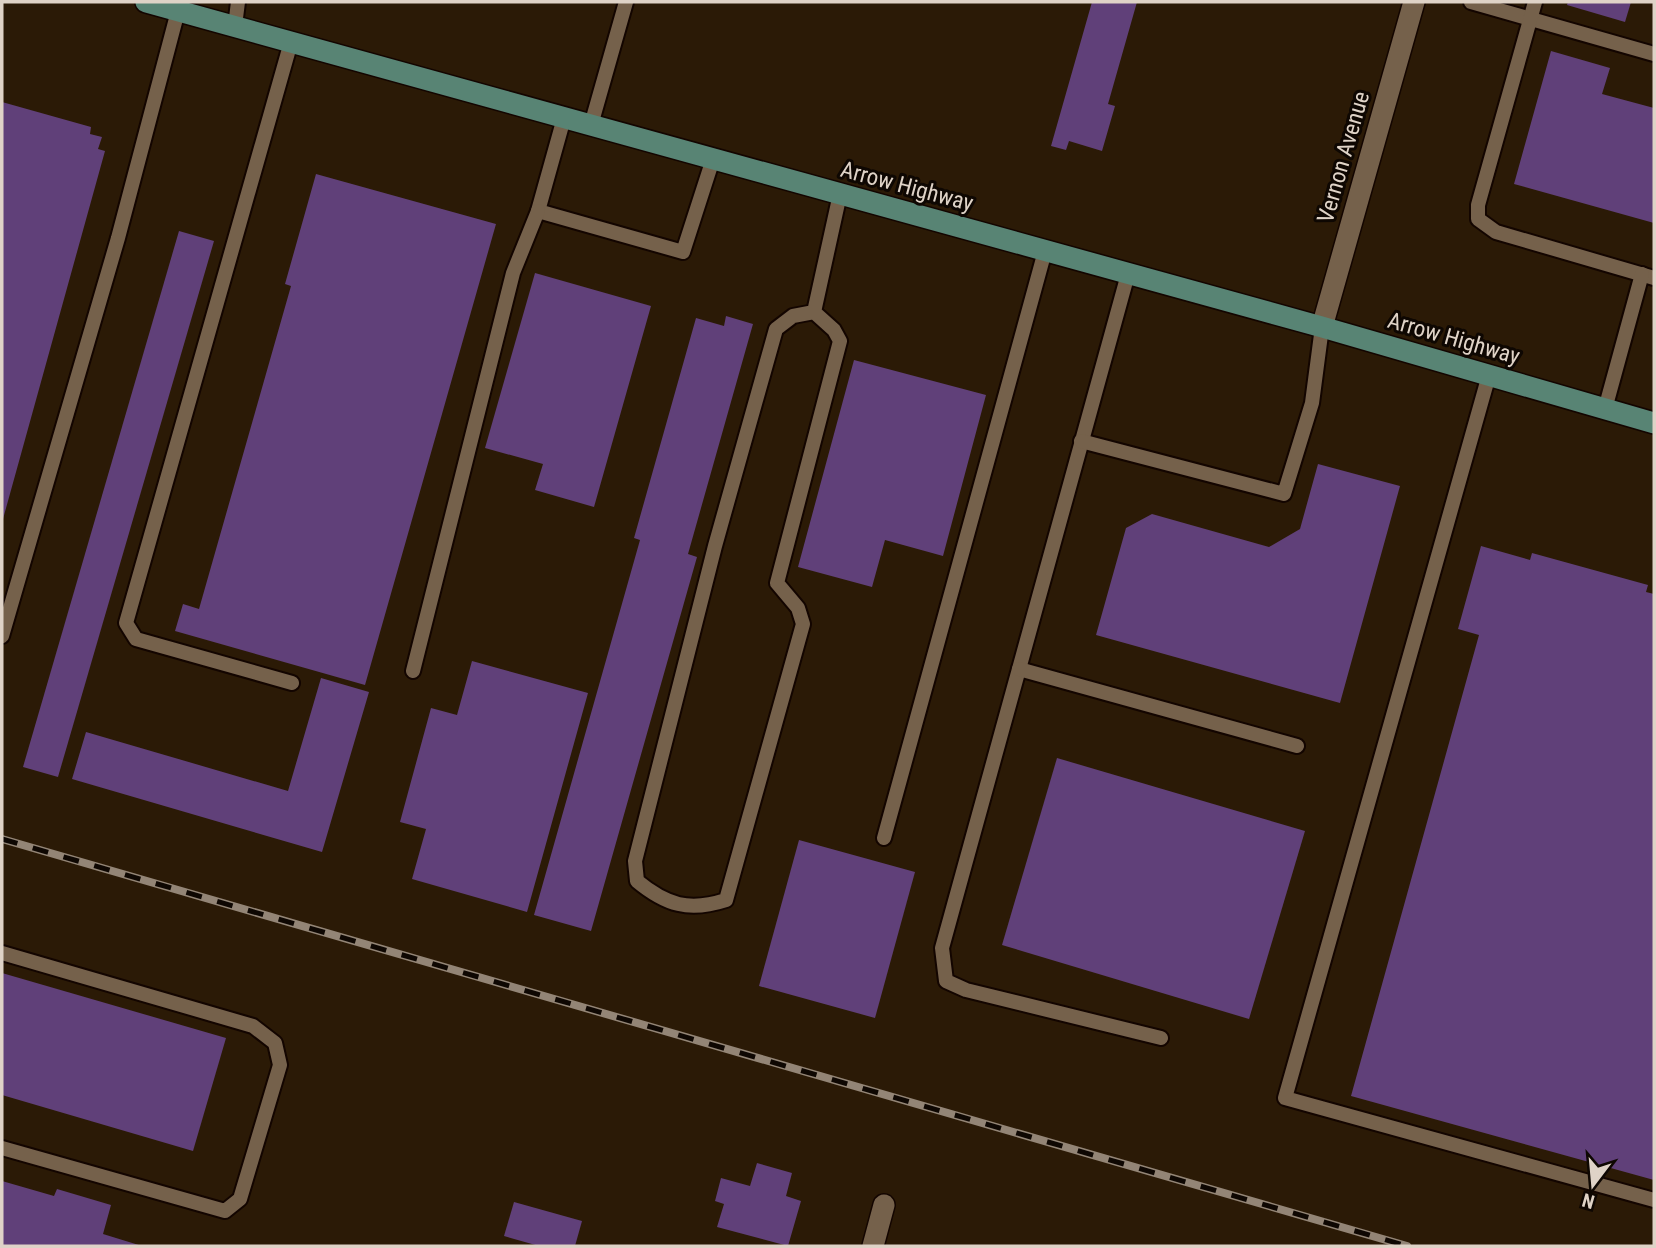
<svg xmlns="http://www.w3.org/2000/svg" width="1656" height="1248" viewBox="0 0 1656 1248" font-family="'Roboto Condensed',sans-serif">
<rect width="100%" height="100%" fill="#2b1a06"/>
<g fill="#604079">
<path d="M 1092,2 L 1137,2 L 1108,104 L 1115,106 L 1102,151 L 1069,141 L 1066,150 L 1051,146 Z"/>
<path d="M 1568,2 L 1631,2 L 1625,22 L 1567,5 Z"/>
<path d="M 1551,51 L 1610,68 L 1602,94 L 1654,108 L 1654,223 L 1514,184 Z"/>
<path d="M 2,102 L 91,127 L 90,134 L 102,137 L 98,149 L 105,151 L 3,519 Z"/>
<path d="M 316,174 L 496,224 L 365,685 L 175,631 L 183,604 L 199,609 L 291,286 L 285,284 Z"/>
<path d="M 179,231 L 214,241 L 58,777 L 23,767 Z"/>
<path d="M 535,273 L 651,306 L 594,507 L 535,490 L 543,464 L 485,448 Z"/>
<path d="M 726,316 L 753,324 L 688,554 L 697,557 L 591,931 L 534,915 L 640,540 L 634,538 L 696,318 L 724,326 Z"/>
<path d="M 854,360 L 986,395 L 943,556 L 885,540 L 872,587 L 798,567 Z"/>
<path d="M 1318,464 L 1400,486 L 1340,703 L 1096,635 L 1126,528 L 1152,514 L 1269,547 L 1300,529 Z"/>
<path d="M 1481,546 L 1530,560 L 1532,553 L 1648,585 L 1646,592 L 1654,594 L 1654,1180 L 1351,1096 L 1479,635 L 1458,629 Z"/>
<path d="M 472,661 L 588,693 L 527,912 L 412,879 L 426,829 L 400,822 L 431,708 L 457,715 Z"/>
<path d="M 321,678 L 369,692 L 322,852 L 72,779 L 86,732 L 288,791 Z"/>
<path d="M 1057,758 L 1305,831 L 1249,1019 L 1002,945 Z"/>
<path d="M 799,840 L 915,872 L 875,1018 L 759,986 Z"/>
<path d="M 2,973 L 226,1038 L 193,1151 L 2,1095 Z"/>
<path d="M 757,1163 L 792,1173 L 786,1196 L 801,1201 L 788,1246 L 717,1227 L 724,1204 L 715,1201 L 721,1178 L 750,1186 Z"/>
<path d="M 2,1181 L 54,1196 L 57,1189 L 111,1205 L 103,1234 L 142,1246 L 2,1246 Z"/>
<path d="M 514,1202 L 582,1221 L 575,1246 L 539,1246 L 504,1236 Z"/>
</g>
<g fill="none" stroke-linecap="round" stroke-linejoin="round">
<defs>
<g id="service">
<path d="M 1471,2 L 1654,54"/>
<path d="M 1535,2 L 1478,205 L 1478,219 L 1496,232 L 1654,278"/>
<path d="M 235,26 L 238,2"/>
<path d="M 291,42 L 126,623 L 136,639 L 292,683"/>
<path d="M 564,118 L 538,211 L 683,252 L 713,159"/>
<path d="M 591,125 L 626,2"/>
<path d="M 1128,274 L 942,948 L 946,981 L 966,990 L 1161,1038"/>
<path d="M 814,312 L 834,330 L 840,341 L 777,583 L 798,608 L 803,624 L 726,900 C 689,912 666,905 637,881 L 635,861 L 715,546 L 776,329 L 793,316 L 814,312 L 840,194"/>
<path d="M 1489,375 L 1285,1098 L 1654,1200"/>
<path d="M 1605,409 L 1642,274"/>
<path d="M 1081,441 L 1284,494 L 1312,403 L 1322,327"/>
<path d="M 2,636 L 118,238 L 178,11"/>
<path d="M 1019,669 L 1297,746"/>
<path d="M 413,671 L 513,273 L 538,211"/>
<path d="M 884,838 L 1045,251"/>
<path d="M 2,953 L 253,1026 L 275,1043 L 280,1065 L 240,1199 L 225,1211 L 2,1148"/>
</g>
<g id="minor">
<path d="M 1322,327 L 1414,2"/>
<path d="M 873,1246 L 884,1205"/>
</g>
<path id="primary" d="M 146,2 L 1322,327 L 1654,423"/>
</defs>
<use href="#service" stroke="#130500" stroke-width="18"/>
<use href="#minor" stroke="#130500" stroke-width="24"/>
<use href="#primary" stroke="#130500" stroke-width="24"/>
<use href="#service" stroke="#75614b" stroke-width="14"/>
<use href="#minor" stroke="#75614b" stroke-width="21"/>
<use href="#primary" stroke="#588474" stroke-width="21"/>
<defs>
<path id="rail" d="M 2,839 L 1407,1246"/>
</defs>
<use href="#rail" stroke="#938576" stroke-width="8"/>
<use href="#rail" stroke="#0e0702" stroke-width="5" stroke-dasharray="16" stroke-linecap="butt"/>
</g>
<g text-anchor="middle" stroke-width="6" stroke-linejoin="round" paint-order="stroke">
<g font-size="23" fill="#dfd3c7" stroke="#0e0702">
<text transform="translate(1343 157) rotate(-74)" y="8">Vernon Avenue</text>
<text transform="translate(907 186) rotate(15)" y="8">Arrow Highway</text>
<text transform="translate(1454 338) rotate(16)" y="8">Arrow Highway</text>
</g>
</g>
<rect width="1656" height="1248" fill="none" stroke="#dfd3c7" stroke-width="7"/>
<g transform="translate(1593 1185) rotate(196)" stroke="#0e0702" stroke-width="5" paint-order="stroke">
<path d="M0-5L12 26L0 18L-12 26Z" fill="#dfd3c7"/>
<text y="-10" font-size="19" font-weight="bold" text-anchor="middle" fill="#dfd3c7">N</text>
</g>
</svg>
